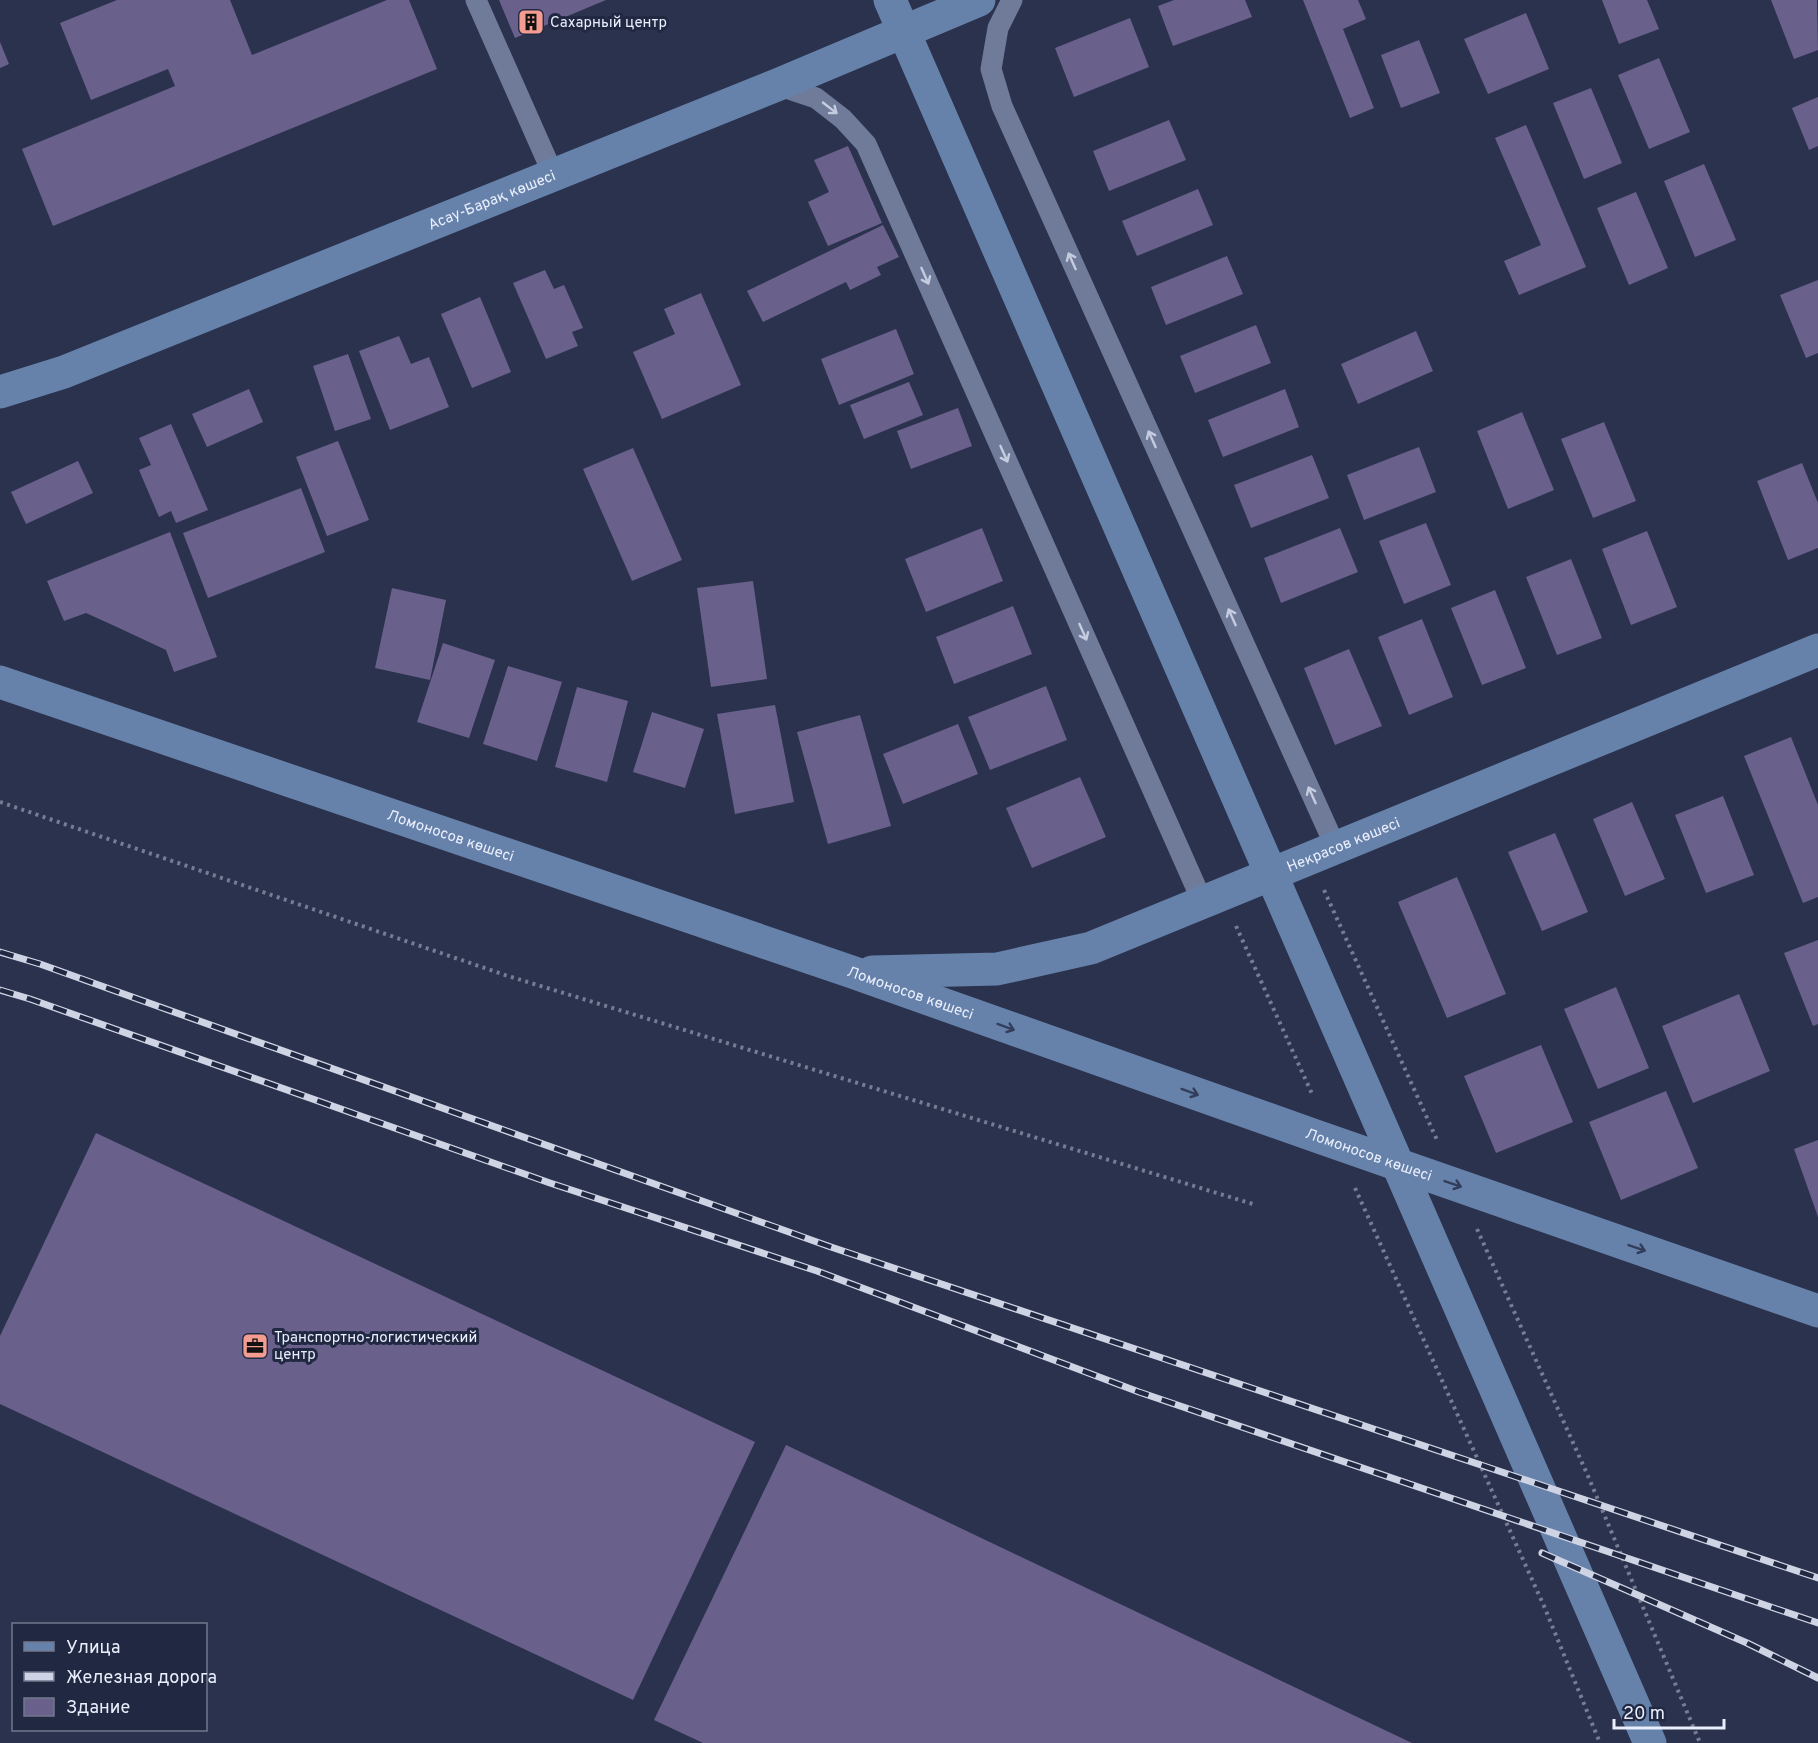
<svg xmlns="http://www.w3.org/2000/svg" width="1818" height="1743" viewBox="0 0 1818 1743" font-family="Overpass,sans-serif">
<rect width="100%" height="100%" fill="#2a324d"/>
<g fill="#6a608c">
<path d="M 117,0 L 230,0 L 252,55 L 387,0 L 409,0 L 437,69 L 53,226 L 22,149 L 175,86 L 168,69 L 91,100 L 60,23 Z"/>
<path d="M 499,0 L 606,0 L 515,38 Z"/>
<path d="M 1174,0 L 1245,0 L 1252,17 L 1173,46 L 1158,6 Z"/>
<path d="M 1303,0 L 1358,0 L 1366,19 L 1343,29 L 1374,108 L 1350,118 Z"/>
<path d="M 1602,0 L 1647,0 L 1659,29 L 1619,44 Z"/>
<path d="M 1771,0 L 1817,0 L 1818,50 L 1794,59 Z"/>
<path d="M 1526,13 L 1549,69 L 1488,94 L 1464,39 Z"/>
<path d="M 1130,18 L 1149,67 L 1074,97 L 1055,48 Z"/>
<path d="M 1419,40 L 1440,93 L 1401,108 L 1381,55 Z"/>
<path d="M 0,42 L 9,64 L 0,68 Z"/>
<path d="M 1659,58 L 1690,132 L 1649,149 L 1618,75 Z"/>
<path d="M 1591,88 L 1622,163 L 1584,179 L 1553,103 Z"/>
<path d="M 1818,97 L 1818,146 L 1809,150 L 1792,108 Z"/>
<path d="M 1169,120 L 1186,160 L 1109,191 L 1093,151 Z"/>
<path d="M 1526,125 L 1586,267 L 1519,295 L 1504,261 L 1541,245 L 1495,138 Z"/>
<path d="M 848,146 L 882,223 L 828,246 L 808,202 L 829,192 L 814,160 Z"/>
<path d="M 1704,164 L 1736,240 L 1695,257 L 1664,181 Z"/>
<path d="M 1198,189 L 1213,225 L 1137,256 L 1122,221 Z"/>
<path d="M 1636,192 L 1668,268 L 1629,285 L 1597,208 Z"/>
<path d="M 883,225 L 899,257 L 877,267 L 881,275 L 850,290 L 846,282 L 763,322 L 747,291 Z"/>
<path d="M 1227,256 L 1243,294 L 1166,325 L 1151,287 Z"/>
<path d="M 545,270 L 554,289 L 564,285 L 583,328 L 572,332 L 578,346 L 546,359 L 513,283 Z"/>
<path d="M 1818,280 L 1818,353 L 1806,358 L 1780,295 Z"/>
<path d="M 701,293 L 741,385 L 662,419 L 633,352 L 675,334 L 664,309 Z"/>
<path d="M 480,297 L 511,372 L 472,388 L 441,314 Z"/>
<path d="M 1256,325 L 1271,363 L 1195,393 L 1180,356 Z"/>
<path d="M 896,329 L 914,374 L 839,405 L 821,359 Z"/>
<path d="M 1416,331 L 1433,371 L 1358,404 L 1341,364 Z"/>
<path d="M 399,336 L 411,364 L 429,357 L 449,407 L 390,430 L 359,351 Z"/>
<path d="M 348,354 L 371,419 L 335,431 L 313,366 Z"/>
<path d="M 909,382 L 923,415 L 864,439 L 850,405 Z"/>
<path d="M 249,389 L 263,422 L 207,447 L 192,414 Z"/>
<path d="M 1285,389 L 1299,427 L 1223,457 L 1208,420 Z"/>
<path d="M 958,408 L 972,446 L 911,469 L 897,431 Z"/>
<path d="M 1522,412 L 1554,490 L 1508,509 L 1477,431 Z"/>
<path d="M 1604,422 L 1636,501 L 1593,518 L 1561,439 Z"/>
<path d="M 171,424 L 208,510 L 176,523 L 171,511 L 159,517 L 139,470 L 151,465 L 139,438 Z"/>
<path d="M 338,441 L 369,520 L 327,536 L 296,457 Z"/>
<path d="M 1419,447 L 1436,492 L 1364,520 L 1347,475 Z"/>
<path d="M 633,448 L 682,560 L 632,581 L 583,469 Z"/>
<path d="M 1312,455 L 1329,498 L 1251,528 L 1234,485 Z"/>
<path d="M 78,461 L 93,493 L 26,524 L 11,492 Z"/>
<path d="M 1802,463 L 1818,503 L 1818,548 L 1788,560 L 1757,481 Z"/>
<path d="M 301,488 L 325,552 L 208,598 L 183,533 Z"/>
<path d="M 1426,523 L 1451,585 L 1404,604 L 1379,541 Z"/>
<path d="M 982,528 L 1003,581 L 926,612 L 905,559 Z"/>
<path d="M 1340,528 L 1358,572 L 1281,603 L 1264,558 Z"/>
<path d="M 1647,531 L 1677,607 L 1631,625 L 1602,549 Z"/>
<path d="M 170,532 L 217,657 L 174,672 L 166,650 L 119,628 L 86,613 L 64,621 L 47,581 Z"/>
<path d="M 1571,559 L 1602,638 L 1557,655 L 1526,577 Z"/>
<path d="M 753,581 L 767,679 L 711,687 L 697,588 Z"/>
<path d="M 392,588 L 446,600 L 430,680 L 375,668 Z"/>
<path d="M 1495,590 L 1526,668 L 1482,685 L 1451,608 Z"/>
<path d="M 1013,606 L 1032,654 L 954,684 L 936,637 Z"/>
<path d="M 1422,619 L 1453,697 L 1409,715 L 1378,637 Z"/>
<path d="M 443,643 L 495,660 L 469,738 L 417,722 Z"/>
<path d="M 1349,649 L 1382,726 L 1335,745 L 1304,668 Z"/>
<path d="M 508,666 L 562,682 L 537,761 L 483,744 Z"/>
<path d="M 1046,686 L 1067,740 L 990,770 L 968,717 Z"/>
<path d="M 577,687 L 628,701 L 607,782 L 555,767 Z"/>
<path d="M 775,705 L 794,802 L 735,814 L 717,714 Z"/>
<path d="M 652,712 L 704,729 L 685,788 L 633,772 Z"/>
<path d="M 860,715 L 891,826 L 828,844 L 797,732 Z"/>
<path d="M 958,724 L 978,774 L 903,804 L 883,754 Z"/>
<path d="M 1791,737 L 1818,805 L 1818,897 L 1803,903 L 1744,756 Z"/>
<path d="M 1080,777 L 1106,837 L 1032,868 L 1006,808 Z"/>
<path d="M 1723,796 L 1754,875 L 1706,893 L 1675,815 Z"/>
<path d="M 1632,802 L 1665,879 L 1625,896 L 1593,819 Z"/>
<path d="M 1555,833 L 1588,912 L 1542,931 L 1508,852 Z"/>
<path d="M 1457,877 L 1506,994 L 1447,1018 L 1398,902 Z"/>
<path d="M 1818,940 L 1818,1024 L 1813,1026 L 1784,953 Z"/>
<path d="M 1616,987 L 1649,1068 L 1598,1089 L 1564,1009 Z"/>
<path d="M 1739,994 L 1770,1071 L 1693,1103 L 1662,1026 Z"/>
<path d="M 1541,1045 L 1573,1122 L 1496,1153 L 1464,1076 Z"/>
<path d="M 1666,1091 L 1698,1168 L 1621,1200 L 1589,1122 Z"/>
<path d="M 96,1133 L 755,1442 L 633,1700 L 0,1404 L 0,1336 Z"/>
<path d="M 1818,1140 L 1818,1217 L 1794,1149 Z"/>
<path d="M 786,1445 L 1412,1743 L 703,1743 L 654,1720 Z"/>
</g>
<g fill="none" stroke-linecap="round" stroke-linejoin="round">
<g stroke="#767d93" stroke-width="4" stroke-dasharray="3 4.5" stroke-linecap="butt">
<path d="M 0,802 L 508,976 L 1256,1205"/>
<path d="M 1324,890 L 1437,1140"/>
<path d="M 1236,926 L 1313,1096"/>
<path d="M 1355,1188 L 1544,1606 L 1600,1743"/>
<path d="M 1477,1229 L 1588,1476 L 1700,1743"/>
</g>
<g stroke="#707a99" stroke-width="21">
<path d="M 476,0 L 553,174"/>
<path d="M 1012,0 L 998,28 L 991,69 L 1002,106 L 1336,848"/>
<path d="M 777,85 L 816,98 L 843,119 L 866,144 L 1203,903"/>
</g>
<g stroke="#6782aa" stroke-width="33">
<path d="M 890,0 L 1650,1743"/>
<path id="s1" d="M 0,392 L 64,372 L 777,85 L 979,0"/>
<path id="s2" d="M 0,682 L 852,972 L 1313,1135 L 1818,1311"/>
<path id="s3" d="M 872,972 L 997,969 L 1091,948 L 1818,650"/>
</g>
<defs>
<g id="rail">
<path d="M 0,952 L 40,964 L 828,1246 L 1818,1578"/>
<path d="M 0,990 L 30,999 L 550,1183 L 817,1271 L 1139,1392 L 1818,1623"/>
<path d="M 1542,1553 L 1747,1643 L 1818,1678"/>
</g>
</defs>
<use href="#rail" stroke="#cfd4e4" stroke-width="7"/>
<use href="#rail" stroke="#202842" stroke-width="4.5" stroke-dasharray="14" stroke-linecap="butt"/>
</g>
<defs><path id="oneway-shaft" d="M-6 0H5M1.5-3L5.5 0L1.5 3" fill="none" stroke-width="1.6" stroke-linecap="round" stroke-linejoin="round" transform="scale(1.5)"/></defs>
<g stroke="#c5ccdf">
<use href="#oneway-shaft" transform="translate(830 108) rotate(38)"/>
<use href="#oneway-shaft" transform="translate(1072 261) rotate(-114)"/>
<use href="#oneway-shaft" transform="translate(925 276) rotate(66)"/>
<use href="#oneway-shaft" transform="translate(1152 439) rotate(-114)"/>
<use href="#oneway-shaft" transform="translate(1004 454) rotate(66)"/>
<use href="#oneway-shaft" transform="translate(1232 617) rotate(-114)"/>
<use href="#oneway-shaft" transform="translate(1083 632) rotate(66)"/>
<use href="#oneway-shaft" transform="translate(1312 795) rotate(-114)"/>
</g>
<g stroke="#323e5c">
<use href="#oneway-shaft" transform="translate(1006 1027) rotate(20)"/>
<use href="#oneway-shaft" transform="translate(1190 1092) rotate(20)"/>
<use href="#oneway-shaft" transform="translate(1453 1184) rotate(19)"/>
<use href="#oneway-shaft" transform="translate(1637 1248) rotate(19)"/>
</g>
<defs>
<symbol id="building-square" viewBox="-11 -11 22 22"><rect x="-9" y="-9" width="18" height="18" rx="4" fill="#f59c91" stroke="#202842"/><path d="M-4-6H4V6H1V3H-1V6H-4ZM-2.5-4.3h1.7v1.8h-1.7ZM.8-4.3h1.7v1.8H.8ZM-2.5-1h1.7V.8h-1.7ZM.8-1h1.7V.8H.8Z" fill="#111"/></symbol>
<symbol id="office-square" viewBox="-11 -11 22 22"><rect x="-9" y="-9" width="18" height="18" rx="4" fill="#f59c91" stroke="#202842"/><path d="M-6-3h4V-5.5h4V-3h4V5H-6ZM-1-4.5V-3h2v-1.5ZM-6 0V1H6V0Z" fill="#111"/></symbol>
</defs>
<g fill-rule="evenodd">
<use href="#building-square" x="516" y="7" width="30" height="30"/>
<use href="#office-square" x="240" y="1331" width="30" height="30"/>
</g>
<g text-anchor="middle" stroke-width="6" stroke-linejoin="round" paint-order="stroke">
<g font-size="15" fill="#eaeffd" stroke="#202842" text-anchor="start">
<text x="550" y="27">Сахарный центр</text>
<text x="274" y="1342">Транспортно-логистический<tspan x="274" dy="17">центр</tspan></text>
</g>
<g font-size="15" fill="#eaeffd" stroke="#202842">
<text dy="5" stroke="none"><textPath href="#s1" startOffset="528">Асау-Барақ көшесі</textPath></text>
<text dy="5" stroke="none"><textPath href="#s2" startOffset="476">Ломоносов көшесі</textPath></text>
<text dy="5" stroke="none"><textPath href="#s3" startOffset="494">Некрасов көшесі</textPath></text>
<text dy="5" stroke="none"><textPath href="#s2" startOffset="962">Ломоносов көшесі</textPath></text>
<text dy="5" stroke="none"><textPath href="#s2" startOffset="1448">Ломоносов көшесі</textPath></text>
</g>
</g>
<rect x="12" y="1623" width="195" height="108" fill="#202842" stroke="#71788d" stroke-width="1.5"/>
<rect x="24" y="1642" width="30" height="9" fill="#6782aa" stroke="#71788d" stroke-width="1.5"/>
<text x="66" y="1653" font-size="18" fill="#eaeffd">Улица</text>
<rect x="24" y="1672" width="30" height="9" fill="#cfd4e4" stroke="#71788d" stroke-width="1.5"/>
<text x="66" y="1683" font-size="18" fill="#eaeffd">Железная дорога</text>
<rect x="24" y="1698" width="30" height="18" fill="#6a608c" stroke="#71788d" stroke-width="1.5"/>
<text x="66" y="1713" font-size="18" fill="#eaeffd">Здание</text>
<path d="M1614 1719v9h110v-9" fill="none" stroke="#eaeffd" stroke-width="3"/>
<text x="1623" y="1719" font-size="18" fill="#eaeffd" stroke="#202842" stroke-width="4.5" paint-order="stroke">20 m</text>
</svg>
